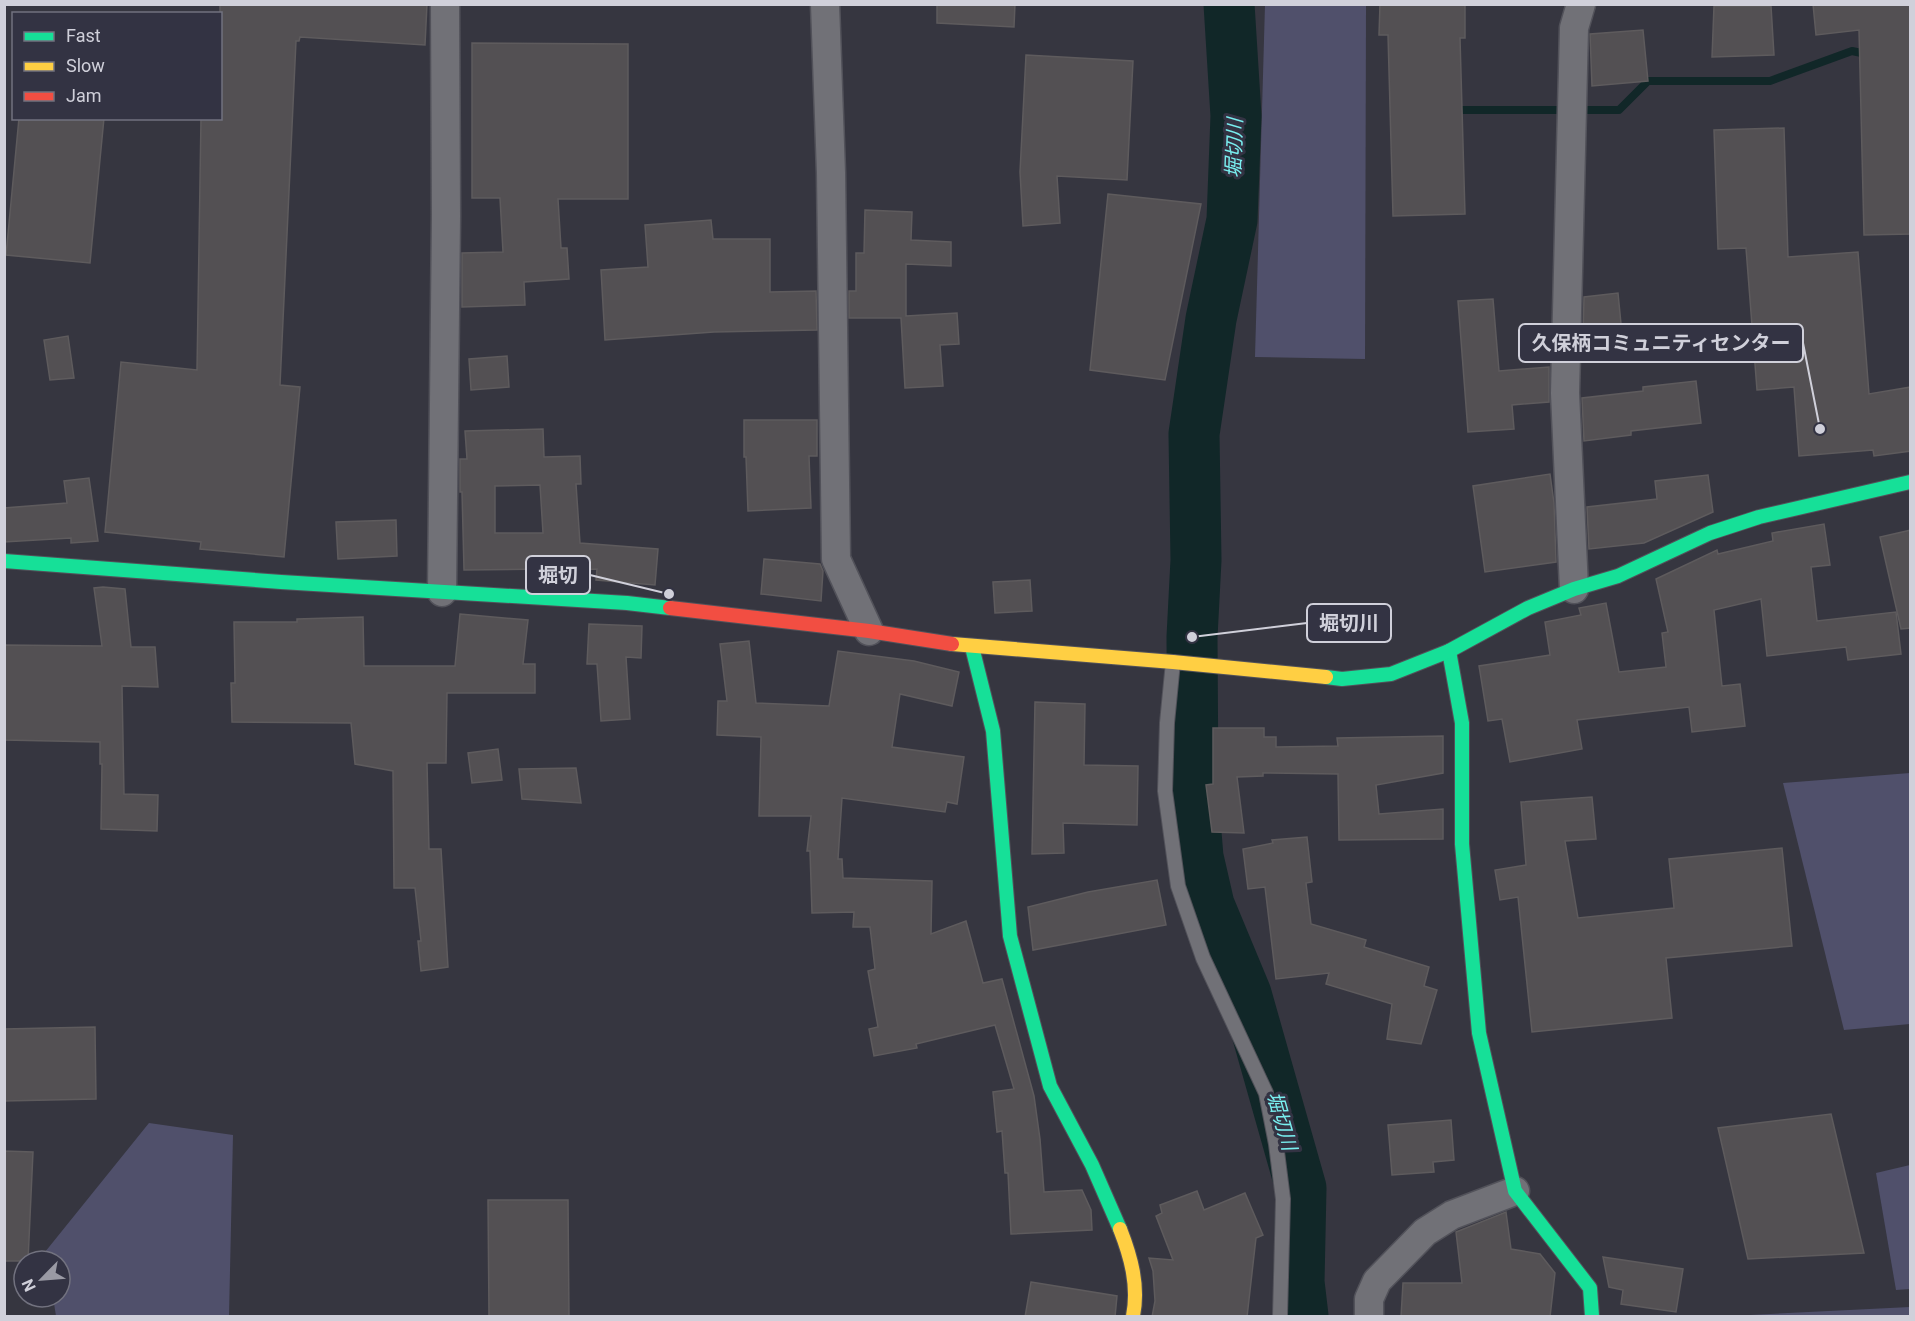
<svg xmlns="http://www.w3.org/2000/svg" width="1915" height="1321" viewBox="0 0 1915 1321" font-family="Roboto,'Noto Sans JP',sans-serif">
<rect width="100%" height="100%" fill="#363640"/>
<g fill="#50506b">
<path d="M 1265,5 L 1366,5 L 1365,359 L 1255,357 Z"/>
<path d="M 1910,773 L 1910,1024 L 1844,1030 L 1783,783 Z"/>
<path d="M 149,1123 L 233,1135 L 229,1316 L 56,1316 L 53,1297 L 60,1297 L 60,1261 L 46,1261 L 45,1252 Z"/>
<path d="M 1910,1165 L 1910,1289 L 1896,1290 L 1876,1173 Z"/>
<path d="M 1910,1307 L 1910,1316 L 1730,1316 Z"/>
</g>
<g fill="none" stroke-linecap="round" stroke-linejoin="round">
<path stroke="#112728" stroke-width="8" d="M 1463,110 L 1619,110 L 1648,81 L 1770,81 L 1852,51 L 1871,55"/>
<path stroke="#112728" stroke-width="51" d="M 1229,4 L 1236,116 L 1232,220 L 1211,319 L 1194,434 L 1196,560 L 1192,637 L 1193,796 L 1198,857 L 1209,905 L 1246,994 L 1301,1188 L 1299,1282 L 1303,1316"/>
</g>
<g fill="#535053" stroke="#5e5b5d" stroke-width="1.5" fill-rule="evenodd">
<path d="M 220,4 L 427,4 L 425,45 L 300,37 L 299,41 L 296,41 L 280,385 L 300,387 L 284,557 L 200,549 L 201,542 L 105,532 L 121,362 L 197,370 L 201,118 L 220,118 Z"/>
<path d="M 937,4 L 1015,4 L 1014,27 L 937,23 Z"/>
<path d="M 1380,4 L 1465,4 L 1465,38 L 1460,38 L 1465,214 L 1393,216 L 1388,35 L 1379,35 Z"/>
<path d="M 1813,4 L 1911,4 L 1911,234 L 1864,235 L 1859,30 L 1816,35 Z"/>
<path d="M 1714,6 L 1771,6 L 1774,55 L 1712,57 Z"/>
<path d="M 1643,30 L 1648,81 L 1592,86 L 1590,34 Z"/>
<path d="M 472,43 L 628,44 L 628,199 L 558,199 L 561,248 L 567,248 L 569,279 L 524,282 L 525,305 L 462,307 L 462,253 L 503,252 L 500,198 L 472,198 Z"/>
<path d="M 1026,55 L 1133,61 L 1127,180 L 1057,176 L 1060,223 L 1023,226 L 1020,172 Z"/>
<path d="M 19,118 L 104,118 L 90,263 L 6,255 Z"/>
<path d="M 1784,128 L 1788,257 L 1858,252 L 1869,394 L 1911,387 L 1911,451 L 1874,456 L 1873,450 L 1799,456 L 1794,387 L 1757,390 L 1746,248 L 1718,249 L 1714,130 Z"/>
<path d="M 1108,194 L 1201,204 L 1165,380 L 1090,370 Z"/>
<path d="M 865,210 L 912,212 L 911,240 L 951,242 L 951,266 L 906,264 L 906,316 L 957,313 L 959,344 L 940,345 L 943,386 L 905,388 L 901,318 L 849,318 L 849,291 L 856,291 L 856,253 L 864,253 Z"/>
<path d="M 711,220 L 713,239 L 770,239 L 770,292 L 816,291 L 817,330 L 714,332 L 605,340 L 601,270 L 648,267 L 645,225 Z"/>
<path d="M 1618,293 L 1622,334 L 1583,338 L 1584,297 Z"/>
<path d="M 1493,299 L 1499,371 L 1549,367 L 1549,402 L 1512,405 L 1514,429 L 1468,432 L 1458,301 Z"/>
<path d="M 68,336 L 74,378 L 50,380 L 44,340 Z"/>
<path d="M 507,356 L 509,387 L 471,390 L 469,359 Z"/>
<path d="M 1696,381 L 1701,423 L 1631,431 L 1631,435 L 1584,441 L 1582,398 L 1643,391 L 1643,387 Z"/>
<path d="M 744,420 L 817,420 L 817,456 L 809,456 L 811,508 L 748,511 L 746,457 L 744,457 Z"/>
<path d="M 543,429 L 544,457 L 580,456 L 581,484 L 576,484 L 580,543 L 658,549 L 655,585 L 596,580 L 597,569 L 545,572 L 545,569 L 464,570 L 462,492 L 460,492 L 460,459 L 467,459 L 465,431 ZM 540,485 L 543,533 L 495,533 L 495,486 Z"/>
<path d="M 1550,474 L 1554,503 L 1556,562 L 1485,572 L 1473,486 Z"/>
<path d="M 1708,475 L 1713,512 L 1644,543 L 1589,549 L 1587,507 L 1657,499 L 1655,481 Z"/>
<path d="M 89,478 L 98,541 L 71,543 L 71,538 L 4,542 L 4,508 L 67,503 L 64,481 Z"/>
<path d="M 396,520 L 397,556 L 338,559 L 336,522 Z"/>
<path d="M 1824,524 L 1830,565 L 1811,567 L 1817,621 L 1896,612 L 1901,654 L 1848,660 L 1846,647 L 1767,656 L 1761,599 L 1714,610 L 1722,686 L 1740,684 L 1745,726 L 1692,732 L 1689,707 L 1577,720 L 1582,749 L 1510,762 L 1502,719 L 1488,721 L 1479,666 L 1550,655 L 1545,622 L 1581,615 L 1579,608 L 1606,603 L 1619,672 L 1666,667 L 1662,633 L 1668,632 L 1656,579 L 1717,550 L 1718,554 L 1773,541 L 1772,533 Z"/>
<path d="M 1911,530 L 1911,628 L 1901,629 L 1880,537 Z"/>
<path d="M 764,559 L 820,564 L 823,571 L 821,601 L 761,594 Z"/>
<path d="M 1030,580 L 1032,611 L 995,613 L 993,582 Z"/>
<path d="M 103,587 L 125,589 L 131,647 L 155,647 L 158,687 L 122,686 L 124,794 L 158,795 L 157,831 L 101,829 L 102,764 L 100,764 L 100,742 L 4,740 L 4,645 L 102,646 L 94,588 Z"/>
<path d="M 460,614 L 528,620 L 523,664 L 535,664 L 535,693 L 447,693 L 446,763 L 427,763 L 429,849 L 441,849 L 448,967 L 421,971 L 418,941 L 421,941 L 415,888 L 394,888 L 393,771 L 355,764 L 351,723 L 232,722 L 231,683 L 235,683 L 234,622 L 297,622 L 297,619 L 363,617 L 364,666 L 455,666 Z"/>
<path d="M 589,624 L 642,626 L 641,658 L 626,657 L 630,719 L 601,721 L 597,664 L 587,664 Z"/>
<path d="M 749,641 L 756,703 L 829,706 L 838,651 L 914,661 L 959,672 L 952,706 L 900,694 L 892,747 L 964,757 L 957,804 L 947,802 L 945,812 L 842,798 L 838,859 L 842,859 L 843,878 L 932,881 L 931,934 L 966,921 L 983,983 L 1002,979 L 1034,1096 L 1040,1139 L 1044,1192 L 1082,1190 L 1091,1210 L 1092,1230 L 1011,1234 L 1008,1173 L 1005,1173 L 1002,1131 L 997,1132 L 993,1092 L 1014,1089 L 995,1025 L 916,1044 L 917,1048 L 874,1056 L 869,1029 L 878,1027 L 868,971 L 875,969 L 870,927 L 853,927 L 854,912 L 812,913 L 810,851 L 807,851 L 811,816 L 759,816 L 761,737 L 717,735 L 718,701 L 727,701 L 720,644 Z"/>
<path d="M 1035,702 L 1085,704 L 1084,765 L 1138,766 L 1137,825 L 1063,823 L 1064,853 L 1032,854 Z"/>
<path d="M 1213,728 L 1264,728 L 1264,737 L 1276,737 L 1276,747 L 1338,746 L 1337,738 L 1443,736 L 1443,773 L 1376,785 L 1379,814 L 1443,809 L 1443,839 L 1339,840 L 1338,774 L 1263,773 L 1263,776 L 1237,777 L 1244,833 L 1212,832 L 1206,785 L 1213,784 Z"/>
<path d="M 498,749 L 502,780 L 472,783 L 468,753 Z"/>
<path d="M 576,768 L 581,803 L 522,799 L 519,769 Z"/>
<path d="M 1592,797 L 1596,839 L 1565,841 L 1578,918 L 1674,908 L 1669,859 L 1782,848 L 1792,946 L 1666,958 L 1672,1018 L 1532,1032 L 1518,897 L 1500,900 L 1495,870 L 1526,865 L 1521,802 Z"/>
<path d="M 1307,837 L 1312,882 L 1306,883 L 1311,924 L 1366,940 L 1364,947 L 1429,967 L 1424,986 L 1437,990 L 1421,1044 L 1387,1039 L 1392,1004 L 1326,984 L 1329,973 L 1276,979 L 1265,887 L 1248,889 L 1243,849 L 1273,843 L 1272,840 Z"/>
<path d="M 1157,880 L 1166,925 L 1033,950 L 1028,907 L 1088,892 Z"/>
<path d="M 95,1027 L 96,1099 L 4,1101 L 4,1029 Z"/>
<path d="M 1831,1114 L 1864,1253 L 1748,1259 L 1718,1128 Z"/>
<path d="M 1451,1120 L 1454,1160 L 1433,1162 L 1434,1172 L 1392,1175 L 1388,1125 Z"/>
<path d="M 4,1151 L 33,1152 L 28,1261 L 4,1261 Z"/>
<path d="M 1197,1191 L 1204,1210 L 1245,1193 L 1263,1235 L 1256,1238 L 1247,1317 L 1152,1317 L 1155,1301 L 1153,1271 L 1149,1258 L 1173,1260 L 1156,1216 L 1162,1213 L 1160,1205 Z"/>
<path d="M 488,1200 L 568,1200 L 569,1317 L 489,1317 Z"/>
<path d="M 1506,1212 L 1511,1249 L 1540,1254 L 1555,1273 L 1550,1317 L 1401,1317 L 1403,1283 L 1462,1283 L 1456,1232 Z"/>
<path d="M 1603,1257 L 1683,1269 L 1676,1312 L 1621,1304 L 1623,1290 L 1609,1287 Z"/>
<path d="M 1031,1282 L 1117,1296 L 1115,1317 L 1025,1317 Z"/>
</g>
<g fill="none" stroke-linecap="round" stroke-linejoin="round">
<defs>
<path id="lane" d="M 1173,662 L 1167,723 L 1165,791 L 1178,886 L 1203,958 L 1266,1093 L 1276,1144 L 1283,1199 L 1280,1316"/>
<g id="street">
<path d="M 825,4 L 831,173 L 836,559 L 869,631"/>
<path d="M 1574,589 L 1565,393 L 1574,28 L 1581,4"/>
<path d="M 442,592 L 446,216 L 445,4"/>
<path d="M 1369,1316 L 1369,1299 L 1377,1281 L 1425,1232 L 1452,1215 L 1515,1191"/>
</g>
<g id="fast">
<path d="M 4,561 L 281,582 L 627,603 L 670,608"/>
<path d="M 972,647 L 993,731 L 1010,936 L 1050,1086 L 1092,1165 L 1120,1229"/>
<path d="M 1449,651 L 1462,723 L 1462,844 L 1479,1033 L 1515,1191 L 1590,1288 L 1592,1316"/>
<path d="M 1326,677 L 1342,679 L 1391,674 L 1449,651 L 1528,608 L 1574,589 L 1618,576 L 1710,533 L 1759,517 L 1910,482"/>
</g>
<g id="slow">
<path d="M 952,644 L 1173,662 L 1326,677"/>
<path d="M 1120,1229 C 1131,1257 1139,1286 1133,1316"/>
</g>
<path id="jam" d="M 670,608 L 869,631 L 952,644"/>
</defs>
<use href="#lane" stroke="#52525a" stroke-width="16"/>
<use href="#street" stroke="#52525a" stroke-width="31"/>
<use href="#fast" stroke="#52525a" stroke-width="16"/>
<use href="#slow" stroke="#52525a" stroke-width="16"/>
<use href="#jam" stroke="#52525a" stroke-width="16"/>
<use href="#lane" stroke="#717177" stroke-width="14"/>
<use href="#street" stroke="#717177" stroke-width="28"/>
<use href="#fast" stroke="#16e098" stroke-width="14"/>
<use href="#slow" stroke="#ffcf43" stroke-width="14"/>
<use href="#jam" stroke="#f24e42" stroke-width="14"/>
</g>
<g text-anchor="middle" stroke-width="6" stroke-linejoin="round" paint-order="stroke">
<g font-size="20" font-style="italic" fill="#79eff0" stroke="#333343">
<text transform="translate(1234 148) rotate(-88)" y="7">堀切川</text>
<text transform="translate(1282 1121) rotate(74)" y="7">堀切川</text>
</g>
</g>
<path fill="none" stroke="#d0d0da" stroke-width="2" d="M1820 429L1803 343M669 594L590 575M1192 637L1307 623"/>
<g fill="#d0d0da" stroke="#333343" stroke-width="2">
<circle cx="1820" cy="429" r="6"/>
<circle cx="669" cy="594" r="6"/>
<circle cx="1192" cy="637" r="6"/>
</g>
<g fill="#333343" stroke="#d0d0da" stroke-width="2">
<rect x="1519" y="324" width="284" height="38" rx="6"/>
<rect x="526" y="556" width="64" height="38" rx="6"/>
<rect x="1307" y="604" width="84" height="38" rx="6"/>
</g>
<g font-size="20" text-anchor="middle" font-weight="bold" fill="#d0d0da">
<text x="1661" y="350">久保柄コミュニティセンター</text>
<text x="558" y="582">堀切</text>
<text x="1349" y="630">堀切川</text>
</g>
<rect width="1915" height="1321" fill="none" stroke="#d0d0da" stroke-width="12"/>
<rect x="12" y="12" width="210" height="108" fill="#333343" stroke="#72727f" stroke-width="1.5"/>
<rect x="24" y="32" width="30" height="9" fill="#16e098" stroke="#72727f" stroke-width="1.5"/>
<text x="66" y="42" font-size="18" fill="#d0d0da">Fast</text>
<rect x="24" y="62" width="30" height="9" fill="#ffcf43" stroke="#72727f" stroke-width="1.5"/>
<text x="66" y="72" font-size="18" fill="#d0d0da">Slow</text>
<rect x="24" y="92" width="30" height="9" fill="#f24e42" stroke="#72727f" stroke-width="1.5"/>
<text x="66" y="102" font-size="18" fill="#d0d0da">Jam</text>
<g transform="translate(42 1279) rotate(245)"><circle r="28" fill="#333343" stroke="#72727f" stroke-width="1.5"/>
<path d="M0-4.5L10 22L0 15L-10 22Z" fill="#9a9aa4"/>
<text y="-9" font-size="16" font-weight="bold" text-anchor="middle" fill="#d0d0da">N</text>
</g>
</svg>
